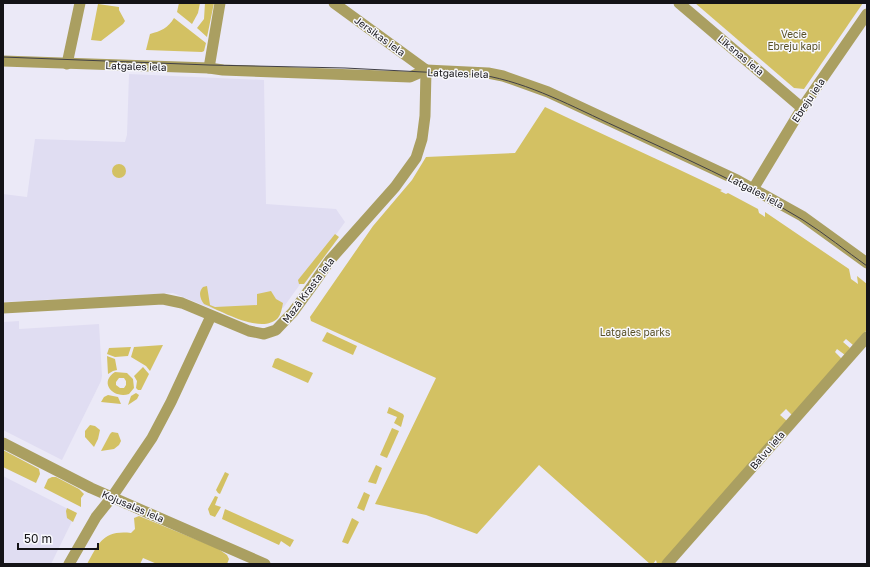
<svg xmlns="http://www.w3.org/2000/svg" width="870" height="567" viewBox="0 0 870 567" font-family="'Golos Text',sans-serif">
<rect width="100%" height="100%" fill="#ebe9f7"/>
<g fill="#e0ddf2">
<path d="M 129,74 L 264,80 L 266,204 L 336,209 L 345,222 L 283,308 L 213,309 L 173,293 L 3,302 L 3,194 L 27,197 L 35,139 L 125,142 L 127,135 Z"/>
<path d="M 19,321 L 19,329 L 99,324 L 102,376 L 101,381 L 62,460 L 3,430 L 3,322 Z"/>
<path d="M 3,476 L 76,513 L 51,564 L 3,564 Z"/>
</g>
<g fill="#d3c163" fill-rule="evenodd">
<path d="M 179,3 L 200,3 L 198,13 L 192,24 L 177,12 Z"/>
<path d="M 205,3 L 214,3 L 207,37 L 197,28 L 204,19 Z"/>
<path d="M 695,3 L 863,3 L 804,89 L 794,88 Z"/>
<path d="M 98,4 L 119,7 L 119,10 L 125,21 L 123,24 L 101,41 L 91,40 Z"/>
<path d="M 174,18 L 206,43 L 204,51 L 202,52 L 146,50 L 150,34 C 161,31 168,28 174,18 Z"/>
<path d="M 545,107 C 604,135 662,161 722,190 L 720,191 L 726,194 L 728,193 L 758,209 L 759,213 L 765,217 L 765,212 L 849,269 L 851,279 L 858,284 L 857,276 L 867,284 L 867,330 L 853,345 L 846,339 L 843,342 L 850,348 L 845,355 L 837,349 L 835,352 L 842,359 L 792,415 L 786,409 L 780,415 L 787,421 L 661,564 L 657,564 L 656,560 L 653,564 L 650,564 L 539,465 L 477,534 L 426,515 L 375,504 L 436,378 L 311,321 L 310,317 L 373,226 L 412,180 L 426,157 L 515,153 Z"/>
<circle cx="119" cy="171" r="7"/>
<path d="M 335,234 L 339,237 L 304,284 L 299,284 L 298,280 Z"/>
<path d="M 207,286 L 210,305 L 215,307 L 257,305 L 257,294 L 271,291 L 276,299 L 283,303 C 282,308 281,314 278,318 C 262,335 221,311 204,304 C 200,299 198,292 203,287 Z"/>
<path d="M 327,332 L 357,346 L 353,355 L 322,341 Z"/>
<path d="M 163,345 L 150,371 L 146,366 L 131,357 L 134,347 Z"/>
<path d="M 131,347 L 128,356 L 115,357 L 107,354 L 109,348 Z"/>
<path d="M 107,356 L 115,359 L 117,370 L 113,371 L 108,374 Z"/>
<path d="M 278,358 L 313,373 L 308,383 L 272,367 L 275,359 Z"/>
<path d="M 143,367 L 149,374 L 141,390 L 138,390 L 136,388 L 137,381 L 134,376 Z"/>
<path d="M 115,372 L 127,373 L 133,379 L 134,388 L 129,394 C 114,399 98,383 115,372 ZM 119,378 L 124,378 L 126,381 L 126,385 L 124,388 L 120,388 L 116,385 L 116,382 Z"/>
<path d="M 136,393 L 139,395 L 137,399 L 128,405 L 131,396 Z"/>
<path d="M 108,395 L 118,397 L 121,404 L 101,402 L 104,397 Z"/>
<path d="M 389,407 L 403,414 L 404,416 L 401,427 L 394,423 L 397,417 L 387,413 Z"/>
<path d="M 90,425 L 95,426 L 100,430 L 98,439 L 94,447 L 85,437 L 85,431 Z"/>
<path d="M 392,428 L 399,431 L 387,458 L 380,455 Z"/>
<path d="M 112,432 L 118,433 L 121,441 L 119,445 L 114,449 L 101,451 L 110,434 Z"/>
<path d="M 3,450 L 39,469 L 40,474 L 36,483 L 3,467 Z"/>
<path d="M 376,465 L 382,468 L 376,484 L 368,482 Z"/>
<path d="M 225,472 L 229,474 L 220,494 L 218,493 L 216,490 Z"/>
<path d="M 52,477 L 56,477 L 79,489 L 84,494 L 81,498 L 81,507 L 44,488 L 48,479 Z"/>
<path d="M 364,492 L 370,495 L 364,511 L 357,508 Z"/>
<path d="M 215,496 L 218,497 L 215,505 L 221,507 L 215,517 L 210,515 L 208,509 Z"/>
<path d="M 67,508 L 77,513 L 73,522 L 67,518 L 66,511 Z"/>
<path d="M 225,509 L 294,540 L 290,547 L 281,541 L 279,545 L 222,519 Z"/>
<path d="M 139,516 L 217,548 L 227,555 L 229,559 L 227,564 L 157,564 L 143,558 L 140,564 L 87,564 C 99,543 103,530 131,533 L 135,529 L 134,518 Z"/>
<path d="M 352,518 L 359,522 L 348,544 L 342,542 Z"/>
</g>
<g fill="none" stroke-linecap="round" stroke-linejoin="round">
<g stroke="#aa9f61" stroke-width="11">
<path d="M 679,3 L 802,108"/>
<path d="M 67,64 L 80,3"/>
<path d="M 209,68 L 220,3"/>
<path d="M 753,189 L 802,108 L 867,14"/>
<path d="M 3,308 L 163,299 L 182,303 L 249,331 L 264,334 L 276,330 L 293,312 L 312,286 L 330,260 L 395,187 L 416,158 L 422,139 L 425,116 L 426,70"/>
<path d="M 3,443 L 91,488 L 265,564"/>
<path d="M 112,497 L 152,438 L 171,402 L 211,316"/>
<path d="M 667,564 L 867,337"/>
</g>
<g stroke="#aa9f61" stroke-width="11">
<path d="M 334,3 L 426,70"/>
<path d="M 3,61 L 209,68 L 223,70 L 410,77 L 426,70 L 488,73 L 503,76 L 548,92 L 737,180 L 802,216 L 867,263"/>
<path d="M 69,564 L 96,517 L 112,497"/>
</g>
<path stroke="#403f45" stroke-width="1" d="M 3,57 L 209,65 L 345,68 L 482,75 C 530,83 573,107 617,127 C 680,156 744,184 803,220 C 825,234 846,251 867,266"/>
</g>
<g text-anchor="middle" stroke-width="3" stroke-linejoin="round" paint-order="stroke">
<g font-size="10" fill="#585026" stroke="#f8f8fd">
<text x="794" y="38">Vecie<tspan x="794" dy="12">Ebreju kapi</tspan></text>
<text x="635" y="336">Latgales parks</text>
</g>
<g font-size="10" fill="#141317" stroke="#f8f8fd">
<text transform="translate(380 36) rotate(36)" y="4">Jersikas iela</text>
<text transform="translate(741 55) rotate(40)" y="4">Līksnas iela</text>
<text transform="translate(136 66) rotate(2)" y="4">Latgales iela</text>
<text transform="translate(458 73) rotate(2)" y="4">Latgales iela</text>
<text transform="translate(808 100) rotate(-56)" y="4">Ebreju iela</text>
<text transform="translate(756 191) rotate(28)" y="4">Latgales iela</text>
<text transform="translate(308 290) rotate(-53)" y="4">Mazā Krasta iela</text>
<text transform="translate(767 450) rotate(-49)" y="4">Balvu iela</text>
<text transform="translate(133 506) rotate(23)" y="4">Kojusalas iela</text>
</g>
</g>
<rect width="870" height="567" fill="none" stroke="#141317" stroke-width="8"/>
<path d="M18 543v6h80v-6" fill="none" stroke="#141317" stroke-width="2"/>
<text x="24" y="543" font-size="12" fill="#141317" stroke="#f8f8fd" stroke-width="3" paint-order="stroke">50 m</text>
</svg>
